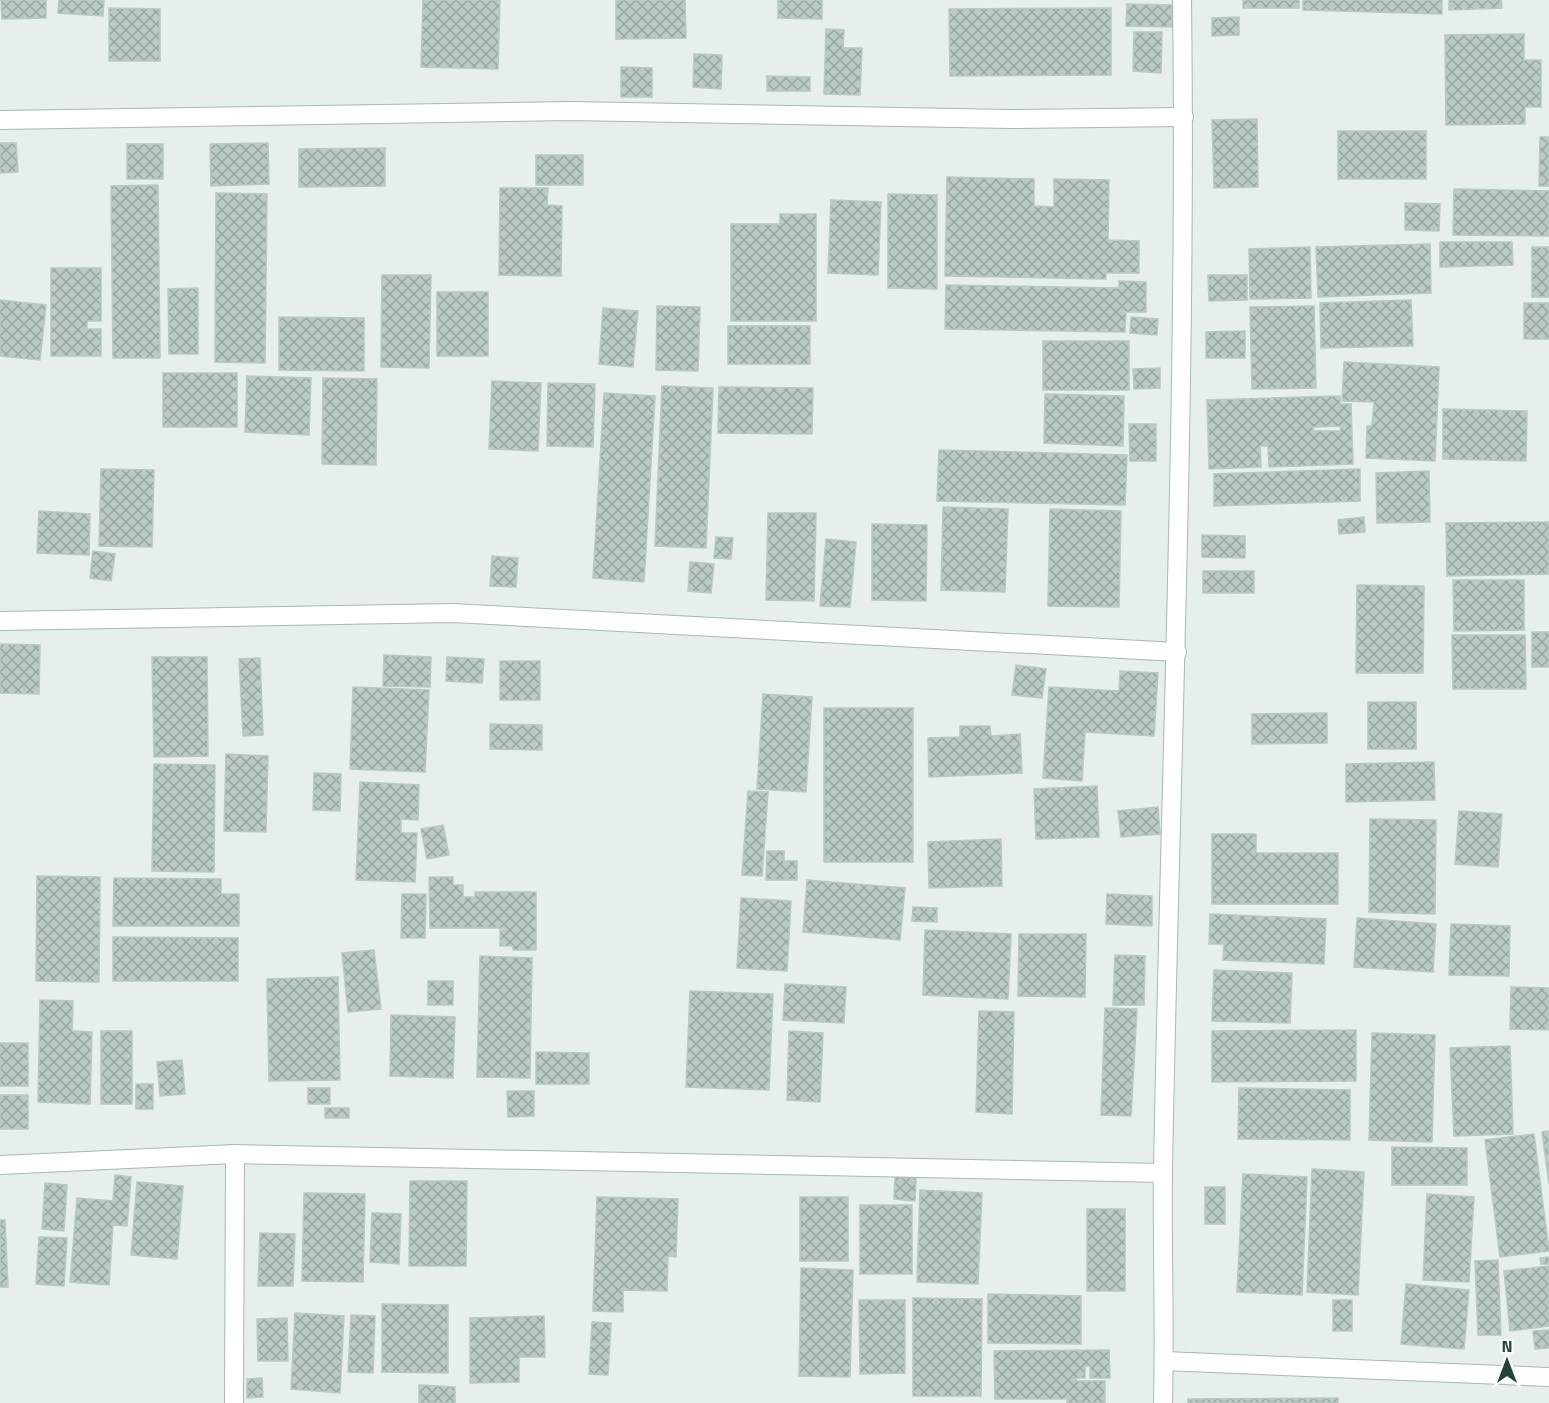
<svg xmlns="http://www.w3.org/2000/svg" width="1549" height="1403" viewBox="0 0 1549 1403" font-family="'Titillium Web',sans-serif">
<defs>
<pattern id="building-cross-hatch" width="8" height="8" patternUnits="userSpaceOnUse" patternTransform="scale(1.5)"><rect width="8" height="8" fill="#bbcac4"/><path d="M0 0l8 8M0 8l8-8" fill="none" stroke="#98a6a0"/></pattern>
</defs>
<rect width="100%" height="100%" fill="#e6efeb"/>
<g fill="url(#building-cross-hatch)" stroke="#b8c9c2" stroke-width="1.5" fill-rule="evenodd">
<path d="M 1,0 L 46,0 L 46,18 L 2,19 Z"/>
<path d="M 59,0 L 104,0 L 103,16 L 58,13 Z"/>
<path d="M 423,0 L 500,0 L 498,69 L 421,67 Z"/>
<path d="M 616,0 L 685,0 L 686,38 L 616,39 Z"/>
<path d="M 778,0 L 822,0 L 822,19 L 778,18 Z"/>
<rect x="1243" y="0" width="56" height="8"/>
<path d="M 1303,0 L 1442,0 L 1442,14 L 1303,10 Z"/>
<path d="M 1449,0 L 1501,0 L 1502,8 L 1449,10 Z"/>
<path d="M 1127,4 L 1172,5 L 1172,27 L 1126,26 Z"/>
<path d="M 109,8 L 160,9 L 160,61 L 109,61 Z"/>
<path d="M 1111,8 L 1111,75 L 950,76 L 949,9 Z"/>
<path d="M 1239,17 L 1239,35 L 1212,36 L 1212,18 Z"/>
<path d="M 826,29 L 844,30 L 843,48 L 862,48 L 860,95 L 824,94 Z"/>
<path d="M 1134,32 L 1162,32 L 1161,73 L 1133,71 Z"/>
<path d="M 1524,34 L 1524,60 L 1541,60 L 1541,107 L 1525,107 L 1525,124 L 1446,125 L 1445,35 Z"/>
<path d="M 694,54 L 722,55 L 721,89 L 693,87 Z"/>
<path d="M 621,67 L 652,68 L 652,97 L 621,97 Z"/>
<path d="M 767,76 L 810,77 L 810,91 L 767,91 Z"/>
<path d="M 1257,119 L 1258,187 L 1214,188 L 1212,120 Z"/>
<rect x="1338" y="131" width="88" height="48"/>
<path d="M 1540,137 L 1549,137 L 1549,186 L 1539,186 Z"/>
<path d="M 0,143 L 16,143 L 18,172 L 0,173 Z"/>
<path d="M 268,143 L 269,184 L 211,186 L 210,144 Z"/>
<rect x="127" y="144" width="36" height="35"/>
<path d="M 385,148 L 385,186 L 299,187 L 299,149 Z"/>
<rect x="536" y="155" width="47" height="30"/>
<path d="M 947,177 L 1034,179 L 1034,206 L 1054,207 L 1054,179 L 1109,180 L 1108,240 L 1139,241 L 1139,273 L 1106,273 L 1106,279 L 945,276 Z"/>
<path d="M 158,185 L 160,358 L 113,358 L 111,186 Z"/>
<path d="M 500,188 L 548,188 L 547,205 L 562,206 L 561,276 L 499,275 Z"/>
<path d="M 1454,189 L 1549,191 L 1549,236 L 1453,235 Z"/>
<path d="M 216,193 L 267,194 L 265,363 L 215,362 Z"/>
<path d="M 888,194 L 937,195 L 937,289 L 888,288 Z"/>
<path d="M 831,200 L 881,202 L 878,275 L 828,273 Z"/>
<path d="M 1405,203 L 1440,204 L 1439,231 L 1405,230 Z"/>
<path d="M 780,214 L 816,214 L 816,321 L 731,321 L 731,224 L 780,224 Z"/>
<path d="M 1440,242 L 1512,242 L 1513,265 L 1440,267 Z"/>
<path d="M 1430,244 L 1431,293 L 1318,297 L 1316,247 Z"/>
<path d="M 1310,247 L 1311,298 L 1250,299 L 1249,249 Z"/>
<rect x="1532" y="247" width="17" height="50"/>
<path d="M 51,268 L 101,268 L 101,321 L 87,321 L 87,329 L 101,329 L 101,356 L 51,356 Z"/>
<path d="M 382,275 L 431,275 L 429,368 L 381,367 Z"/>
<path d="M 1208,275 L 1247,275 L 1247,300 L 1209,301 Z"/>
<path d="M 1119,281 L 1146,282 L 1146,312 L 1126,312 L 1125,332 L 945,329 L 946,285 L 1119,288 Z"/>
<path d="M 198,288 L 198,354 L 169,354 L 168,289 Z"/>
<rect x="437" y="292" width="51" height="64"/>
<path d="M 0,300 L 46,305 L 40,360 L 0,356 Z"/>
<path d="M 1411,300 L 1413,346 L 1321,348 L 1320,303 Z"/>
<rect x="1524" y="303" width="25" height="36"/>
<path d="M 657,306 L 700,307 L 698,371 L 656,370 Z"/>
<path d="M 1314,306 L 1316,388 L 1252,389 L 1250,307 Z"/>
<path d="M 603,308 L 638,311 L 633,367 L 599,364 Z"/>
<path d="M 279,317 L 364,318 L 364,371 L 279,370 Z"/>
<path d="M 1131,317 L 1158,319 L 1157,335 L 1130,333 Z"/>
<rect x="728" y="326" width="82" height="38"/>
<path d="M 1245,331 L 1245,358 L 1206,358 L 1206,332 Z"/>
<rect x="1043" y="341" width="86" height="49"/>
<path d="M 1344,362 L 1439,367 L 1435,461 L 1366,458 L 1367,426 L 1372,426 L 1374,402 L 1342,401 Z"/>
<path d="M 1160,368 L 1160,388 L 1134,389 L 1133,369 Z"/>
<rect x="163" y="373" width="74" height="54"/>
<path d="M 247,376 L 311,378 L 309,435 L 245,432 Z"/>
<path d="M 323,378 L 377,379 L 376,465 L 322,464 Z"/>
<path d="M 492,381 L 541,383 L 538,451 L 489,449 Z"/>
<path d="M 548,383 L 595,384 L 593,447 L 547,446 Z"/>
<path d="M 662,386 L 713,388 L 706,548 L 655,546 Z"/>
<path d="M 719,387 L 813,388 L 812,434 L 718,433 Z"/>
<path d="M 604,393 L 655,396 L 644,582 L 593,578 Z"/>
<path d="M 1045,394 L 1124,396 L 1123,446 L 1044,443 Z"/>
<path d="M 1340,396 L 1340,404 L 1351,404 L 1353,464 L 1269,467 L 1268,446 L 1260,446 L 1261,467 L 1209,469 L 1207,400 ZM 1340,426 L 1341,431 L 1314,431 L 1313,427 Z"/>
<path d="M 1443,409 L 1527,411 L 1526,461 L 1443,459 Z"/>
<path d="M 1129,424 L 1156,424 L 1156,461 L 1130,461 Z"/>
<path d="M 939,450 L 1127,455 L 1125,505 L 937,501 Z"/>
<path d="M 101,469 L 154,470 L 152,547 L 99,546 Z"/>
<path d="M 1360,469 L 1360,501 L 1214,506 L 1214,474 Z"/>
<path d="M 1429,471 L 1430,522 L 1377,523 L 1376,473 Z"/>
<path d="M 943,507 L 1008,509 L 1005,592 L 941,590 Z"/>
<path d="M 1050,509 L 1121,511 L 1119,607 L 1048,606 Z"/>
<path d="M 39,511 L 90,514 L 89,555 L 37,553 Z"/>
<path d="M 768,513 L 816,513 L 814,601 L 766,600 Z"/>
<path d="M 1364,517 L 1365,532 L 1339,534 L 1338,520 Z"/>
<path d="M 1549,522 L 1549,574 L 1447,576 L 1446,523 Z"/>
<path d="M 872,524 L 927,525 L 926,601 L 872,600 Z"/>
<path d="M 1202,535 L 1245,536 L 1245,558 L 1202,557 Z"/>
<path d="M 716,537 L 733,538 L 731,559 L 714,558 Z"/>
<path d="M 826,539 L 856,542 L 850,607 L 820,606 Z"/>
<path d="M 93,551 L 115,554 L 111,581 L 90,578 Z"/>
<path d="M 492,556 L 518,558 L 516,587 L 490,586 Z"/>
<path d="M 690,562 L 714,564 L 711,593 L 688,591 Z"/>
<rect x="1203" y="571" width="51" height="22"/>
<path d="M 1453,580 L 1524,580 L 1524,630 L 1454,631 Z"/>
<path d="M 1357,585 L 1424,586 L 1423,673 L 1356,673 Z"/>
<rect x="1532" y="632" width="17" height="35"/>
<path d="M 1452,635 L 1525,635 L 1526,689 L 1453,689 Z"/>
<path d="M 0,644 L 40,645 L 39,694 L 0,693 Z"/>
<path d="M 384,655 L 431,657 L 430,687 L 383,686 Z"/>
<path d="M 152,657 L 207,657 L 208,756 L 154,757 Z"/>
<path d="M 447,657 L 484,659 L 482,683 L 446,681 Z"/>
<path d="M 260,658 L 263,735 L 243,736 L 239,659 Z"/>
<rect x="500" y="661" width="40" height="39"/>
<path d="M 1016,665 L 1046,669 L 1042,698 L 1012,695 Z"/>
<path d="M 1120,671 L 1158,673 L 1154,736 L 1085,732 L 1082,781 L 1043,778 L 1049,687 L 1119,691 Z"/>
<path d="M 353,687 L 429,690 L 425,772 L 350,769 Z"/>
<path d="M 763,694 L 812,697 L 806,792 L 757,789 Z"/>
<rect x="1368" y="702" width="48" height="47"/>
<rect x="824" y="708" width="89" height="154"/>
<path d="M 1327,713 L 1327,743 L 1252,744 L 1252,714 Z"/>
<path d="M 490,724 L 542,725 L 542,750 L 490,749 Z"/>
<path d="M 960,726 L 990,726 L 991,736 L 1020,734 L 1022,773 L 929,777 L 928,738 L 960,737 Z"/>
<path d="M 226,754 L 268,756 L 266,832 L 224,831 Z"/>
<path d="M 1434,762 L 1435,800 L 1346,802 L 1346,764 Z"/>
<path d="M 154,764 L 215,765 L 214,872 L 152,871 Z"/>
<path d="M 314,773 L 341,774 L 340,811 L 313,810 Z"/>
<path d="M 360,782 L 419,785 L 418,820 L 401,819 L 401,833 L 417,833 L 415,882 L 356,880 Z"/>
<path d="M 1097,786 L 1099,837 L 1036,839 L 1034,789 Z"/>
<path d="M 748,791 L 768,792 L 762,876 L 742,875 Z"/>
<path d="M 1158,807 L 1160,834 L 1121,837 L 1118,811 Z"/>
<path d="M 1459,811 L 1502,814 L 1498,867 L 1455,864 Z"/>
<path d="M 1370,819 L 1436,820 L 1435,914 L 1369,912 Z"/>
<path d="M 443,825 L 449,855 L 427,859 L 421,829 Z"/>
<path d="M 1212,834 L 1256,834 L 1256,853 L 1338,853 L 1338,904 L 1212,904 Z"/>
<path d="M 1001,839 L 1002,886 L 929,888 L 928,842 Z"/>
<path d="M 767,851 L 784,851 L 784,861 L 797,861 L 797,880 L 766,880 Z"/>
<path d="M 37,876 L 100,877 L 99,982 L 36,981 Z"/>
<path d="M 429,877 L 453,877 L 453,885 L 463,885 L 463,897 L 475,897 L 475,892 L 536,892 L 536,950 L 513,950 L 513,946 L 500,946 L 500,928 L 430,928 Z"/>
<path d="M 114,878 L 221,879 L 221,894 L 239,894 L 239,926 L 113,926 Z"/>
<path d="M 807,880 L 905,888 L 900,940 L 803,932 Z"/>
<path d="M 402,894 L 426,894 L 425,938 L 401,938 Z"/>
<path d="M 1107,894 L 1152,896 L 1152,926 L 1106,924 Z"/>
<path d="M 741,898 L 791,901 L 787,971 L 737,968 Z"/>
<path d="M 913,907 L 937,908 L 937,922 L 912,921 Z"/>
<path d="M 1210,914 L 1326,919 L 1324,964 L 1223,960 L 1224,944 L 1209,944 Z"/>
<path d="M 1357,918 L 1436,924 L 1433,972 L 1354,967 Z"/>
<path d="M 1451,924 L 1510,926 L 1509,976 L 1449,975 Z"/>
<path d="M 925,930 L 1011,934 L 1008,999 L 923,995 Z"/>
<path d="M 1019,934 L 1086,934 L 1085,997 L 1018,996 Z"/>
<path d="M 113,937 L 238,938 L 238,981 L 113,981 Z"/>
<path d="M 374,950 L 381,1009 L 348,1012 L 342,953 Z"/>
<path d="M 1115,955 L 1145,956 L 1144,1005 L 1113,1005 Z"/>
<path d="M 480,956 L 532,958 L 530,1078 L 477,1077 Z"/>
<path d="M 1214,970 L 1292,973 L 1290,1023 L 1212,1021 Z"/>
<path d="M 338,977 L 340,1080 L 269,1081 L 267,979 Z"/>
<rect x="428" y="981" width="25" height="24"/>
<path d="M 785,984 L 846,987 L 844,1023 L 783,1020 Z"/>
<path d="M 1511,987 L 1549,988 L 1549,1030 L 1510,1029 Z"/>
<path d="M 690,991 L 773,994 L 769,1090 L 686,1087 Z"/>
<path d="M 40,1000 L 73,1001 L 72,1031 L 92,1032 L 90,1104 L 38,1102 Z"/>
<path d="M 1105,1008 L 1137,1009 L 1131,1116 L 1101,1115 Z"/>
<path d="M 979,1011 L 1014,1012 L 1012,1114 L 976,1112 Z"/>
<path d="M 391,1015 L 455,1017 L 453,1078 L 390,1076 Z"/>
<path d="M 1356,1030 L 1356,1081 L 1212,1082 L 1212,1031 Z"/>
<rect x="101" y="1031" width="31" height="73"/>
<path d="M 789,1031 L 823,1033 L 820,1102 L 787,1100 Z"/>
<path d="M 1372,1033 L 1435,1035 L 1432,1142 L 1369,1140 Z"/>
<rect x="0" y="1043" width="28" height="43"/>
<path d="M 1510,1046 L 1513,1134 L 1454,1136 L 1450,1048 Z"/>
<path d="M 536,1052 L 589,1053 L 589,1084 L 536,1084 Z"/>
<path d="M 182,1060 L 185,1094 L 160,1096 L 157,1062 Z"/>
<rect x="136" y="1084" width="17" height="25"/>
<rect x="308" y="1088" width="22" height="16"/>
<path d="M 1239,1088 L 1350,1090 L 1350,1140 L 1238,1139 Z"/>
<path d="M 507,1091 L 534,1091 L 534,1116 L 508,1117 Z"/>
<rect x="0" y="1095" width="28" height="34"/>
<rect x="325" y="1108" width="24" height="10"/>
<path d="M 1549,1131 L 1549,1184 L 1542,1132 Z"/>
<path d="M 1534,1134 L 1549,1251 L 1500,1257 L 1485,1140 Z"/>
<path d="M 1392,1147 L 1467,1148 L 1467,1185 L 1392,1185 Z"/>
<path d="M 1312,1169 L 1364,1172 L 1358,1295 L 1307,1292 Z"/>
<path d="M 1243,1174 L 1307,1177 L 1302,1295 L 1237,1292 Z"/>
<path d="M 115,1175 L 131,1177 L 127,1226 L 113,1225 L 109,1285 L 70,1282 L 77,1198 L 113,1201 Z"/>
<path d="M 895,1177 L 916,1178 L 915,1201 L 894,1199 Z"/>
<path d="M 410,1181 L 467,1181 L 466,1266 L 409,1266 Z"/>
<path d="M 137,1182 L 183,1186 L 177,1259 L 131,1255 Z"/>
<path d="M 45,1183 L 67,1185 L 64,1231 L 42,1229 Z"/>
<rect x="1205" y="1187" width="20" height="37"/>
<path d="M 920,1190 L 982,1193 L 978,1284 L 917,1282 Z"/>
<path d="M 304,1193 L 365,1194 L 363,1282 L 302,1281 Z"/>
<path d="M 1427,1194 L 1474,1197 L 1469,1282 L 1423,1280 Z"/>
<path d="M 597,1197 L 678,1199 L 676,1257 L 668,1256 L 667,1291 L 623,1290 L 623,1312 L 593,1311 Z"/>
<rect x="800" y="1197" width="48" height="64"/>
<rect x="860" y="1205" width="52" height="69"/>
<rect x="1087" y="1209" width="38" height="82"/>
<path d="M 372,1213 L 401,1214 L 399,1264 L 370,1262 Z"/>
<path d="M 0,1220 L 5,1220 L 8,1287 L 0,1287 Z"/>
<path d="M 260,1233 L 295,1234 L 293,1286 L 258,1286 Z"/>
<path d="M 39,1237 L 67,1238 L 64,1286 L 36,1284 Z"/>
<path d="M 1549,1257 L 1549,1264 L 1541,1264 L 1540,1258 Z"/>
<path d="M 1498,1260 L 1501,1335 L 1478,1335 L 1475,1261 Z"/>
<path d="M 1549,1266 L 1549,1326 L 1510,1331 L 1504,1271 Z"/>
<path d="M 801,1268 L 853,1270 L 850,1377 L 799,1376 Z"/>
<path d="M 1406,1284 L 1469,1290 L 1464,1349 L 1401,1344 Z"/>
<path d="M 988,1294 L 1081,1296 L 1081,1344 L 988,1343 Z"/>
<path d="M 913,1298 L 982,1299 L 981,1396 L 913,1396 Z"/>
<path d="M 859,1300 L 905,1300 L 905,1373 L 860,1374 Z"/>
<rect x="1333" y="1300" width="19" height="31"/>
<path d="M 382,1304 L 448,1305 L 448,1373 L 382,1372 Z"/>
<path d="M 295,1313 L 344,1316 L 340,1393 L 291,1389 Z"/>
<path d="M 351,1315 L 375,1316 L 373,1373 L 348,1372 Z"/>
<path d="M 544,1316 L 545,1357 L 519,1357 L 519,1382 L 470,1383 L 470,1318 Z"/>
<path d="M 287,1318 L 288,1361 L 258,1361 L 257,1319 Z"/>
<path d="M 592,1322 L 611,1323 L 608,1375 L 589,1374 Z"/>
<path d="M 1549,1330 L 1549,1348 L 1535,1349 L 1533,1331 Z"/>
<path d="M 1109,1350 L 1110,1378 L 1090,1378 L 1090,1366 L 1085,1366 L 1085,1378 L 1076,1378 L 1076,1381 L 1105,1381 L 1105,1403 L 1067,1403 L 1067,1399 L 995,1399 L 994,1351 Z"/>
<path d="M 262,1378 L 263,1397 L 247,1398 L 247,1379 Z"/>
<path d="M 419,1385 L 455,1387 L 455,1403 L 419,1403 Z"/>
<path d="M 1338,1398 L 1338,1403 L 1188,1403 L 1188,1399 Z"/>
</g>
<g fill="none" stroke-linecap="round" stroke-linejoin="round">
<defs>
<g id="street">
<path d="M 0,120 L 571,111 L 1010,119 L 1184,117"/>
<path d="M 0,621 L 453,613 L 1177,652"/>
<path d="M 0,1165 L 235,1154 L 1163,1173"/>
<path d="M 1164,1361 L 1549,1377"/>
<path d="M 234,1403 L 235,1154"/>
<path d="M 1163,1403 C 1165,1325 1162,1248 1163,1170 C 1170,780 1187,390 1182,0"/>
</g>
</defs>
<use href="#street" stroke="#a8b8b2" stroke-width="20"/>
<use href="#street" stroke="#fff" stroke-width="18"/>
</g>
<g transform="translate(1507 1361)" stroke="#f7fbf9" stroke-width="4.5" paint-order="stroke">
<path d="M0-4.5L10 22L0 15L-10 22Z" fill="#24423a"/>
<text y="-9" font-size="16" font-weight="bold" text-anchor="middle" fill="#24423a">N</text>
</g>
</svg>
